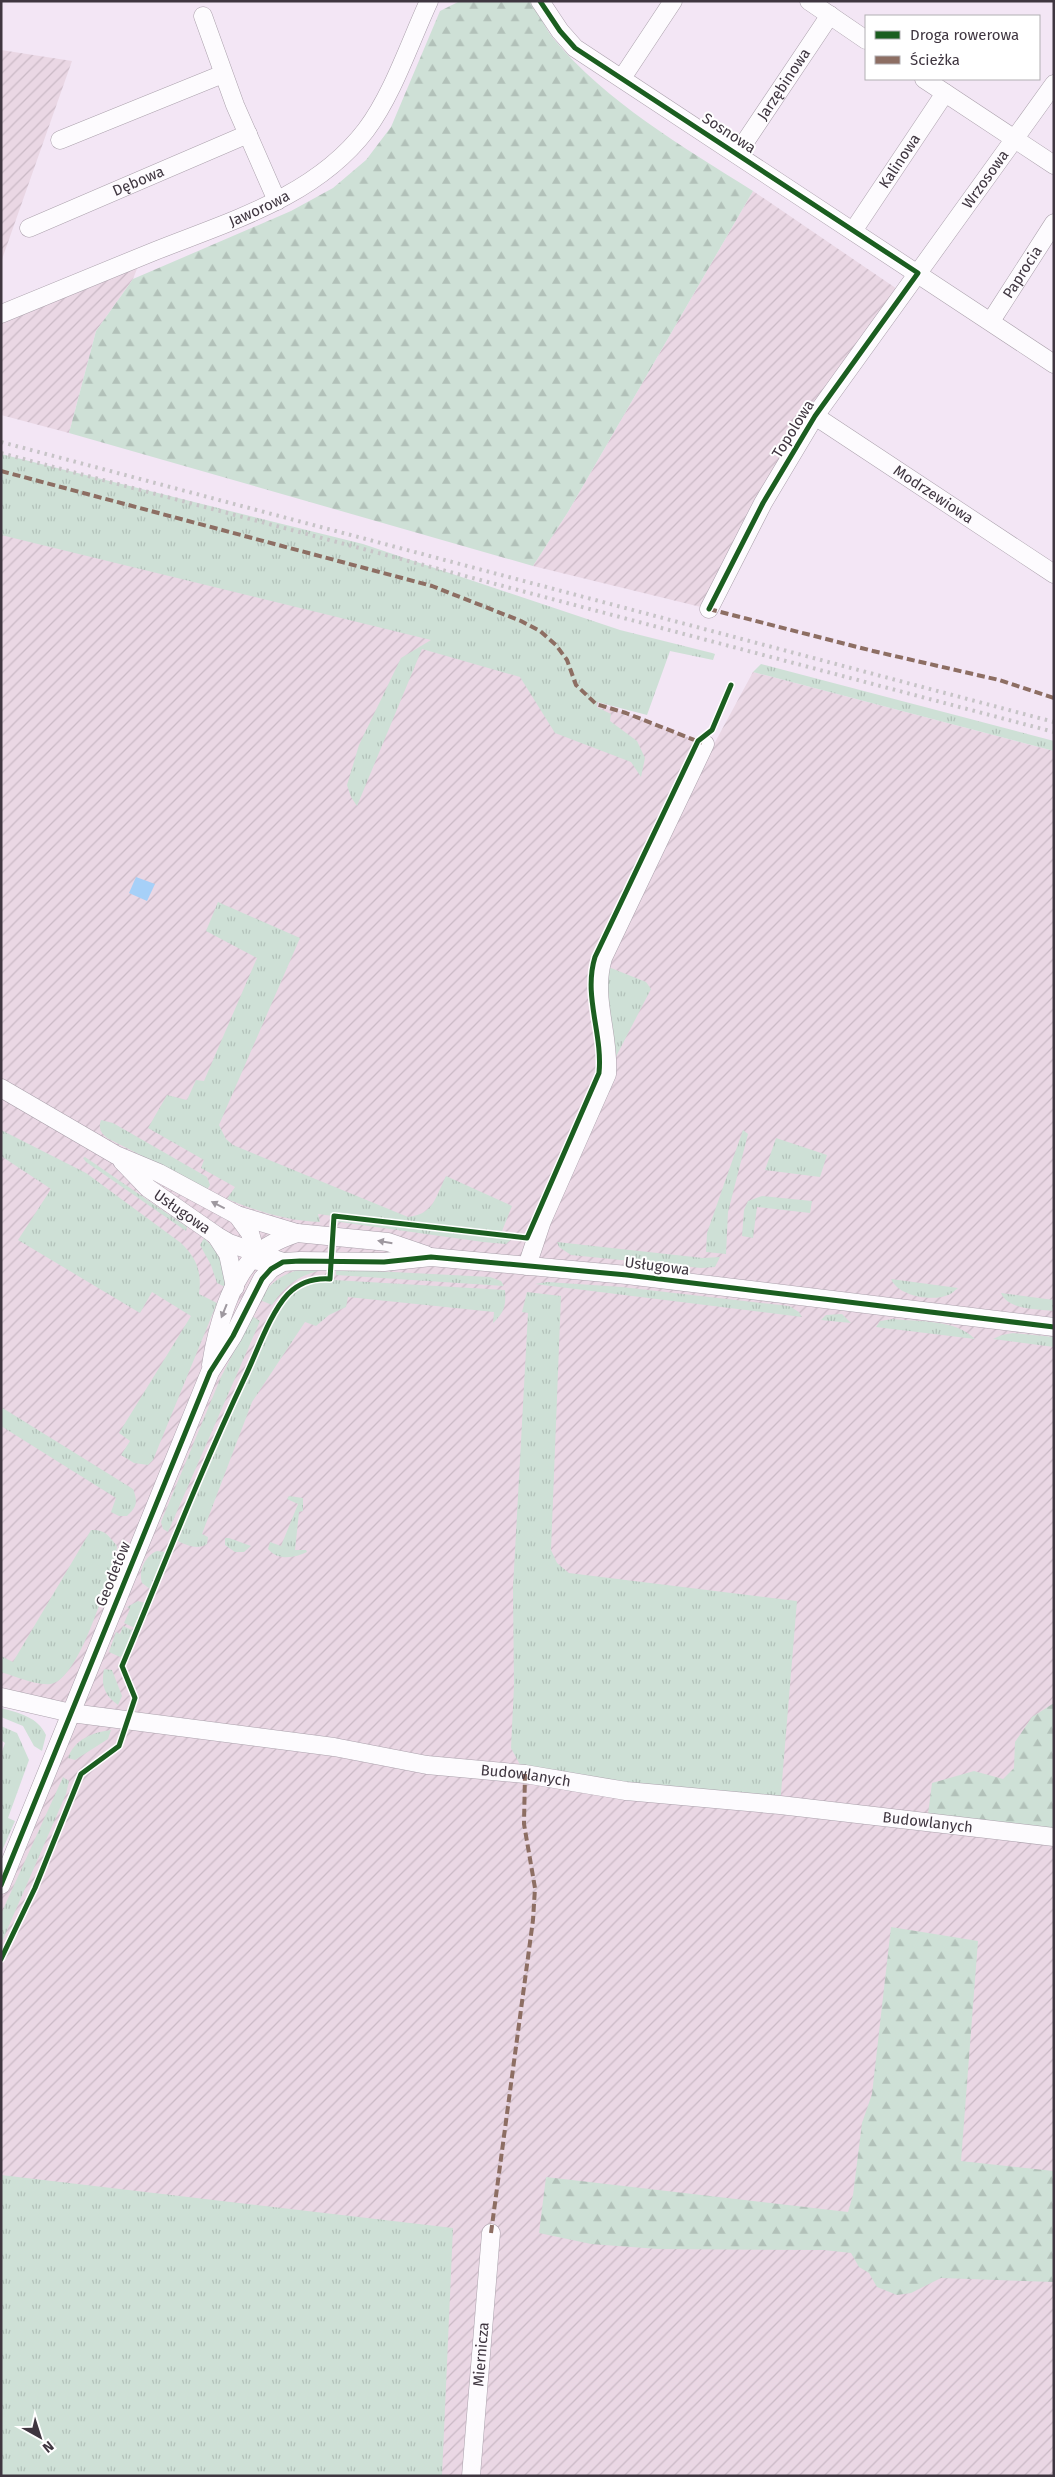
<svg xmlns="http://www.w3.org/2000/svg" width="1055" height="2477" viewBox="0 0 1055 2477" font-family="'Fira Sans',sans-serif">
<defs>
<pattern id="industrial-furrows" width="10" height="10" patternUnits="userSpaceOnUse" patternTransform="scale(1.25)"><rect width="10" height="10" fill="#ead7e4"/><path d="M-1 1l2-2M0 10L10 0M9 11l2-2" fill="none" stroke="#cab9c5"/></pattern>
<pattern id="grass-tufts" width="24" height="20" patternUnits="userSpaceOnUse" patternTransform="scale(1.25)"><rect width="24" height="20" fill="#cee0d6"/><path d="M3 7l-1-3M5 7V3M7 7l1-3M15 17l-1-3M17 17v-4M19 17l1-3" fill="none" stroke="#b2c1b9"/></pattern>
<pattern id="forest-firs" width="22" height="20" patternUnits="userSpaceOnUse" patternTransform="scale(1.25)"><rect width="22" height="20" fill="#cee0d6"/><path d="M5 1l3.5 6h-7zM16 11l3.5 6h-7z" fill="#b2c1b9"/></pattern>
</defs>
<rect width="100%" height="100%" fill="#f3e6f5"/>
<g fill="url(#industrial-furrows)">
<path d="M 1,50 L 72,61 L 1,262 Z"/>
<path d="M 753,191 L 903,293 L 863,347 L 709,609 L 533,566 L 568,512 Z"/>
<path d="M 142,256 L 133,279 L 96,331 L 69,433 L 1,415 L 1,314 Z"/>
<path d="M 1,471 L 705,744 L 713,746 L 753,672 L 1054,751 L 1054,2476 L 1,2476 L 1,1885 L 71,1714 L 1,1697 Z"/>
</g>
<g fill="url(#grass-tufts)">
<path d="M 1,454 L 363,544 L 620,630 L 712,653 L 715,654 L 713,660 L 670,651 L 647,715 L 597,702 L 597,707 L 611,714 L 610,721 L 637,741 L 645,758 L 641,777 L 631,762 L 555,733 L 520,677 L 422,649 L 357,806 L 351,797 L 347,785 L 359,745 L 401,658 L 431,640 L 1,535 Z"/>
<path d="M 761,664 L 1054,741 L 1054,751 L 753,672 Z"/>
<path d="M 218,902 L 300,938 L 219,1125 L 226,1139 L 233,1145 L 408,1217 C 434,1214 435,1198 446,1176 L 512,1206 L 500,1236 L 514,1237 L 506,1244 L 483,1242 L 333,1221 L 333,1216 L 318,1214 L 320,1222 C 286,1221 257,1211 227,1199 L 235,1187 L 201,1168 L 204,1160 L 148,1128 L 167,1095 L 187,1100 L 196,1080 L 204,1081 L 257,958 L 206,931 Z"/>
<path d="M 601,964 L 646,982 L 651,989 L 607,1074 Z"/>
<path d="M 101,1120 L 113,1123 L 207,1177 L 210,1185 L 205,1193 L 162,1166 L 107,1138 C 101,1133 98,1128 101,1120 Z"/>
<path d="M 1,1130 L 86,1173 L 181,1243 C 197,1258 202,1273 199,1294 L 217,1303 L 153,1460 L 148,1465 L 134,1463 L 121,1455 L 130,1441 L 119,1433 L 191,1316 L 152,1292 L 140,1313 L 18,1240 L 51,1189 L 1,1156 Z"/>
<path d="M 743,1130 L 748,1134 L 728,1212 L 726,1254 L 706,1252 L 707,1233 Z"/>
<path d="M 776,1138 L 827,1155 L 820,1177 L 765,1170 Z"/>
<path d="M 85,1157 L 187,1227 L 186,1231 L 86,1162 L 83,1158 Z"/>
<path d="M 762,1196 L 812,1201 L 810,1213 L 757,1207 L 753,1238 L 742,1236 L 744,1210 L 748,1201 Z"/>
<path d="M 204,1238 C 219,1252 226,1267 225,1287 L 217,1283 L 211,1265 L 200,1245 Z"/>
<path d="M 557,1242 L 703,1258 L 720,1257 L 715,1267 L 701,1268 L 571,1255 L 559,1247 Z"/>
<path d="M 316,1266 L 318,1271 C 297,1276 284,1287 272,1305 L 260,1300 C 272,1277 292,1270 316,1266 Z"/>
<path d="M 336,1269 L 490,1277 L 501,1281 L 504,1286 L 336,1275 Z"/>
<path d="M 317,1279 L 505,1290 C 506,1305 505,1312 493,1323 L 494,1312 L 348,1297 L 346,1307 L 329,1315 L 316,1326 L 305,1322 L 252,1402 L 202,1534 L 208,1537 L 207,1544 C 197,1551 185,1544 175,1540 L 212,1447 L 282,1302 L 300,1285 Z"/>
<path d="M 891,1279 L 958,1288 C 955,1290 952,1294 948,1295 C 932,1302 898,1296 891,1279 Z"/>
<path d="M 547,1282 L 622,1287 L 789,1306 L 799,1312 L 802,1317 L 535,1284 Z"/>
<path d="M 527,1292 L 561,1296 L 551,1550 L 557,1563 L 569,1573 L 797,1601 L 780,1805 L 525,1774 L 511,1748 L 514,1686 L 513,1588 L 528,1313 L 522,1312 Z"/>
<path d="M 1001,1293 L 1054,1300 L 1054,1311 C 1037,1309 1008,1310 1001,1293 Z"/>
<path d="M 842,1314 L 851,1323 L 821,1320 L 826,1315 Z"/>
<path d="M 252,1316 L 260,1321 L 168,1532 L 163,1529 L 161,1522 L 221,1377 Z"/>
<path d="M 893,1319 C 920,1322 955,1319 975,1339 L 876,1327 L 880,1321 Z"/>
<path d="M 1013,1333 L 1054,1337 L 1054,1347 L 993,1339 L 1002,1335 Z"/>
<path d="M 1,1407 L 133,1489 C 138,1502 137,1507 127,1516 L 119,1516 L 111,1512 L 116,1498 L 1,1426 Z"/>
<path d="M 289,1496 L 303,1498 L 303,1511 L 299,1512 L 295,1550 L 306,1550 L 307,1552 C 295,1558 278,1561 268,1549 L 270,1542 L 281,1546 L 298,1504 L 287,1499 Z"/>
<path d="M 91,1530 C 105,1529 109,1536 117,1546 L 115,1560 C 105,1587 80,1674 54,1683 C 42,1688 14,1676 1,1672 L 1,1656 L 13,1662 Z"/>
<path d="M 225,1538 L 229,1538 L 251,1546 L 244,1552 L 235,1552 L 225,1545 Z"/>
<path d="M 157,1551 L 165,1552 L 150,1589 L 142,1583 C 138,1571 145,1556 157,1551 Z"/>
<path d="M 138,1601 L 145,1603 L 135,1628 L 124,1623 L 130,1609 L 127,1607 Z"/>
<path d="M 123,1626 L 134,1631 L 124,1654 L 120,1657 L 109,1652 L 116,1632 L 120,1634 Z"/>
<path d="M 104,1669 L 112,1670 L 122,1696 L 118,1705 C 104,1695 101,1685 104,1669 Z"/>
<path d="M 1,1708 C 19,1713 38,1717 46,1735 L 42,1751 L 34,1746 L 23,1726 L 1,1717 Z"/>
<path d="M 1,1726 L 17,1733 L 29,1760 L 8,1818 L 15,1821 L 1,1853 L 1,1754 L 5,1743 L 1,1740 Z"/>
<path d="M 111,1730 L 108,1739 L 75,1760 L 68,1758 C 74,1739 94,1732 111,1730 Z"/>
<path d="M 63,1777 L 69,1781 L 66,1794 L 1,1944 L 1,1914 Z"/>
<path d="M 1,2175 L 453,2228 L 442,2476 L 1,2476 Z"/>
</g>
<g fill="url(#forest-firs)">
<path d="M 460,1 L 532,1 C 539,13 545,28 553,38 C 607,103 682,146 753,191 L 568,512 L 533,566 L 69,433 L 96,331 L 133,279 L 291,211 L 333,188 L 366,160 L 391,127 L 440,11 Z"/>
<path d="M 1054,1703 L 1054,1837 L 927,1822 L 932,1783 L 974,1771 L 1003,1779 L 1014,1768 L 1015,1742 L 1032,1717 Z"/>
<path d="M 891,1927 L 978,1941 L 961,2161 L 1054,2171 L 1054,2282 L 941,2278 L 911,2293 L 897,2295 L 877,2287 L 869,2273 L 859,2267 L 851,2253 L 824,2250 L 658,2249 L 591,2244 L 539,2233 L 546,2177 L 848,2212 L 853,2195 L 862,2123 L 872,2094 Z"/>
</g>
<path fill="#a6d0f8" d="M 136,877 L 155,884 L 147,901 L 129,893 Z"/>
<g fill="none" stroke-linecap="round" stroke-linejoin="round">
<defs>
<g id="minor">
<path d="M 540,1 L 560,31 L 575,48 L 1054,364"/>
<path d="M 809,1 L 866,40"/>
<path d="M 203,16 L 235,105 L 277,201"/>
<path d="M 622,78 L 673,1"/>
<path d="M 924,79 L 1054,165"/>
<path d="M 60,140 L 223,74"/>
<path id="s1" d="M 737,154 L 830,15"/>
<path id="s2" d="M 29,228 L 248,134"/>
<path id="s3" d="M 853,231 L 945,93"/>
<path id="s4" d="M 1,314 C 53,293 104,272 155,251 C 230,221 315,197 366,130 C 393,94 410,42 429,1"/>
<path id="s5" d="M 991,321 L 1054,223"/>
<path id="s6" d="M 815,416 L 1054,574"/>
<path id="s7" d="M 709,609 L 763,503 L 815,416 L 1054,84"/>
<path d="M 1,1088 L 116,1155 L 159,1173 L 237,1215 L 297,1233 L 388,1242 L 426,1255"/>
<path id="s8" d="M 122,1161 L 148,1188 L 217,1236 L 229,1243 L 283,1262"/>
<path d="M 237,1215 L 250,1233 L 258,1261"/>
<path d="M 217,1237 L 228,1254 L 235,1287"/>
<path d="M 527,1266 L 542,1221 L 607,1074 C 610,1035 591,997 603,958 L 705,744"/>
<path d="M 211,1365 C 216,1332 231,1274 259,1253 C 270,1243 283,1238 297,1233"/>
<path id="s9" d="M 1,1697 L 71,1713 L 334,1747 L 427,1765 L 525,1774 L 626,1791 L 780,1805 L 1054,1837"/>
<path d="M 1,1885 L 210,1372 L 233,1336 L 262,1279 L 271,1269 L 283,1262 L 300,1261 L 384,1262 L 431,1257 L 627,1275 L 1054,1327"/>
<path id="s10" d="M 471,2476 L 491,2233"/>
</g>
</defs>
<use href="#minor" stroke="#aba1ac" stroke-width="19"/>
<use href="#minor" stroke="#fdfbfe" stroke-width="18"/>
<g stroke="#c7c4c7" stroke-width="4" stroke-dasharray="2.5 5" stroke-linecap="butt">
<path d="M 1,442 L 1054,722"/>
<path d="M 1,453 L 1054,732"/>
</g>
<g stroke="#8d6e63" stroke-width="4" stroke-dasharray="8 4" stroke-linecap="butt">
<path d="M 1,471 L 432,586 L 521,621 L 540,631 L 556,645 L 567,660 L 576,685 L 596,704 L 626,713 L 702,743"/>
<path d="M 709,609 L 873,651 L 999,680 L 1054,698"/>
<path d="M 491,2233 L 533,1920 L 535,1888 L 524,1824 L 525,1774"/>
</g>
<defs>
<g id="cycleway">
<path d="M 540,1 L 560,31 L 575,48 L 918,273 L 815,416 L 763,503 L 709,609"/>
<path d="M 1,1885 L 210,1372 L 233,1336 L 262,1279 L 271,1269 L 283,1262 L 300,1261 L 384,1262 L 431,1257 L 627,1275 L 1054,1327"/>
<path d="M 1,1959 L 35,1888 L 81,1774 L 119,1746 L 135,1698 L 122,1666 C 162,1570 200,1472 245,1377 C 257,1352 270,1313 288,1294 C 300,1282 314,1278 330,1279 L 334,1216 L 527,1238 L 599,1073 C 603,1034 583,996 595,957 L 698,741 L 712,730 L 731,685"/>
</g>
</defs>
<use href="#cycleway" stroke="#fff" stroke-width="8"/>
<use href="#cycleway" stroke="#1b5e20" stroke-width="5"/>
</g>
<defs><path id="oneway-solid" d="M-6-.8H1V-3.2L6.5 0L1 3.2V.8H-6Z" transform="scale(1.25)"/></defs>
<g fill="#9e989f">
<use href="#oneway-solid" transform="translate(218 1205) rotate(-153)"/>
<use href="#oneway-solid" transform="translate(385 1242) rotate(-170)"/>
<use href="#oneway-solid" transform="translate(224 1311) rotate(112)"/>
</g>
<g text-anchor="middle" stroke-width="4" stroke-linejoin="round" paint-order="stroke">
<g font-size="15" fill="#3f3640" stroke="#fff">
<text dy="5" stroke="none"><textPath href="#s1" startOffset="84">Jarzębinowa</textPath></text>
<text transform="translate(729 133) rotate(33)" y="5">Sosnowa</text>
<text dy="5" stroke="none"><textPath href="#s3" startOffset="84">Kalinowa</textPath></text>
<text dy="5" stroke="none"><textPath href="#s7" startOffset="512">Wrzosowa</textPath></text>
<text dy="5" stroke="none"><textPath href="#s2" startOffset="119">Dębowa</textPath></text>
<text dy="5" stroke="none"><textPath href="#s4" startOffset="279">Jaworowa</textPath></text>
<text dy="5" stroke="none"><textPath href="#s5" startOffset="58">Paprocia</textPath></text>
<text transform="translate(793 429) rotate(-58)" y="5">Topolowa</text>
<text dy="5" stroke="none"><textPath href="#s6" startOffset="142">Modrzewiowa</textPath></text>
<text dy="5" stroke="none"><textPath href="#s8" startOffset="79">Usługowa</textPath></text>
<text transform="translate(657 1266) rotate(7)" y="5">Usługowa</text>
<text transform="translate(113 1574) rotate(-68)" y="5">Geodetów</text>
<text dy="5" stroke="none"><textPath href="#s9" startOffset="531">Budowlanych</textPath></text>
<text dy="5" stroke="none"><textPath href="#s9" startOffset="936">Budowlanych</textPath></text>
<text dy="5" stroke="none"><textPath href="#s10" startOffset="122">Miernicza</textPath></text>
</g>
</g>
<rect width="1055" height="2477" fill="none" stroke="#3f3640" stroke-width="5"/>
<rect x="865" y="15" width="175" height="65" fill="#ffffff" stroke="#b2afb3"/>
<rect x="875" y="31" width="25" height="8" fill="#1b5e20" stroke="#b2afb3"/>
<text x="910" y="40" font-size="15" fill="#3f3640">Droga rowerowa</text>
<rect x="875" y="56" width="25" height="8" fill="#8d6e63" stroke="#b2afb3"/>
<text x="910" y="65" font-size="15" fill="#3f3640">Ścieżka</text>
<g transform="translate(40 2437) rotate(141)" stroke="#ffffff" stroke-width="4" paint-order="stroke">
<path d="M0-4L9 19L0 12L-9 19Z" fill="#3f3640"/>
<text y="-8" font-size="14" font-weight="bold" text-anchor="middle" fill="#3f3640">N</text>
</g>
</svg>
